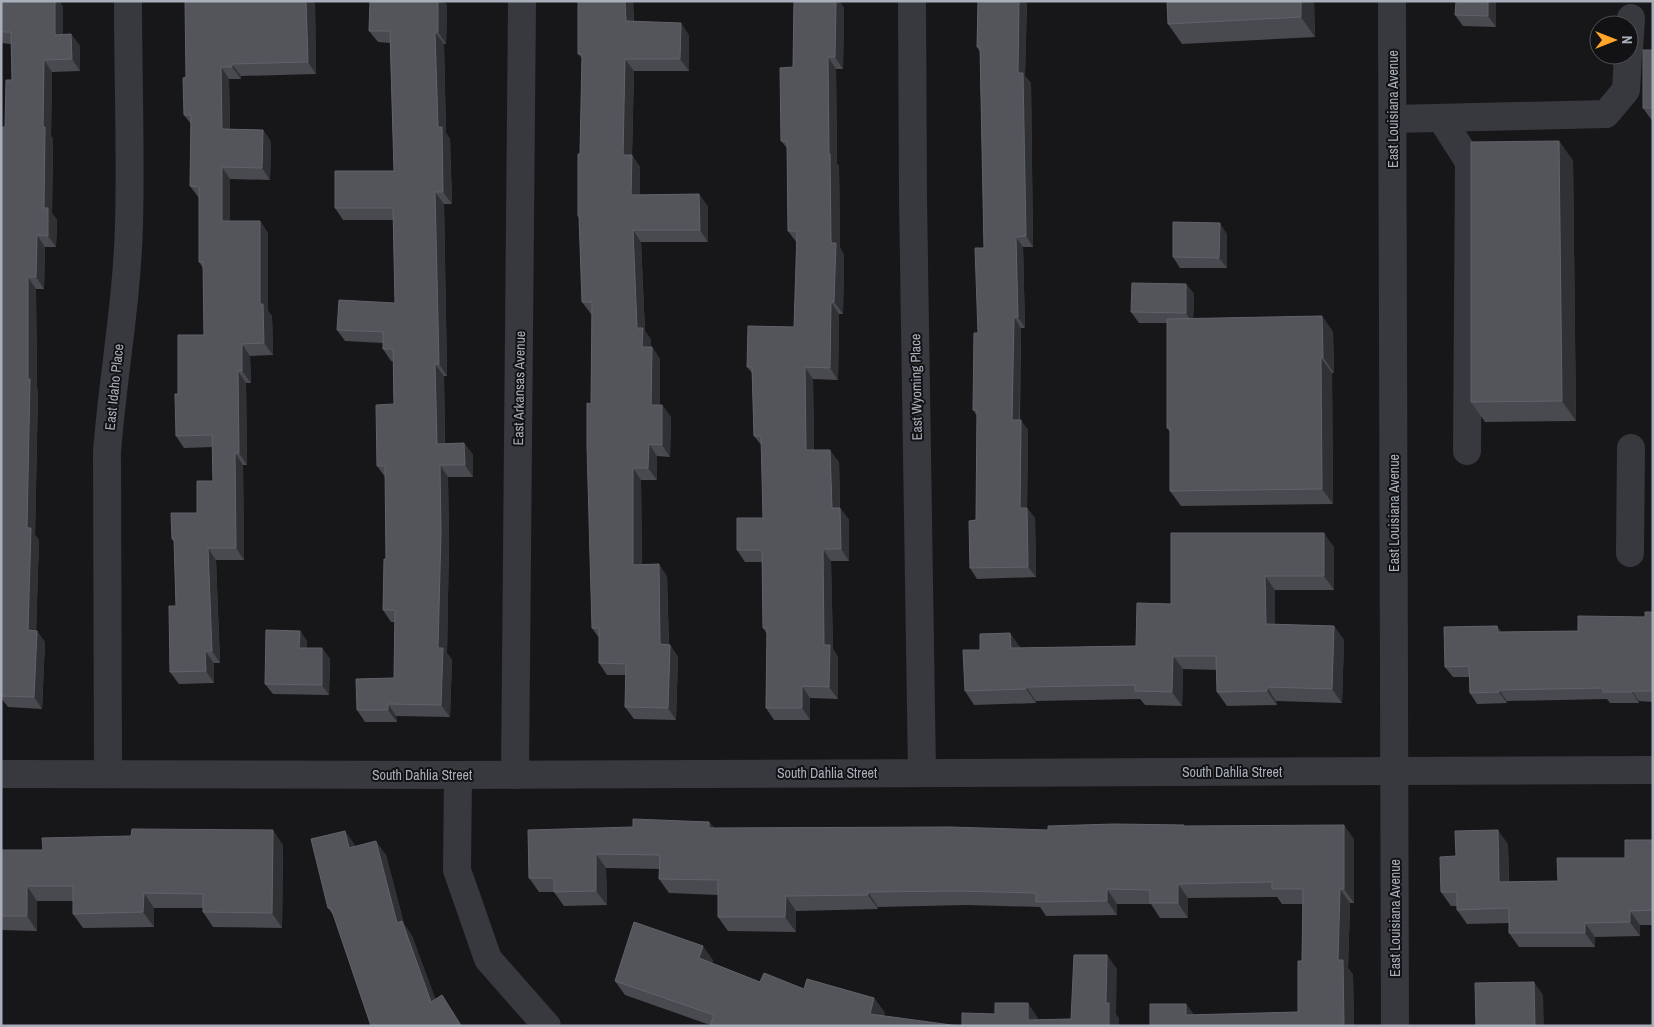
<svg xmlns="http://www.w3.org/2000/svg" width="1654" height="1027" viewBox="0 0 1654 1027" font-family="'Archivo Narrow',sans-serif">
<rect width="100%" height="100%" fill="#171719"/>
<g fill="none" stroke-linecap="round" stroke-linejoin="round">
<g stroke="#38393f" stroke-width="28">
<path d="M 912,1 L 913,199 L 922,773"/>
<path d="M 1392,1 L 1395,1026"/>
<path d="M 1629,48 L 1631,18"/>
<path d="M 1441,118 L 1469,162 L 1467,451"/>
<path d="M 1393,119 L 1606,114 L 1626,90 L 1628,55"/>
<path d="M 1630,553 L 1631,448"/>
<path d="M 1,774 L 458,775 L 1653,770"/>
<path d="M 108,774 L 107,452 C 113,376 127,301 129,225 C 131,151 128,76 128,1"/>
<path d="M 458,775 L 457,870 L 488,959 L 547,1026"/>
<path d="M 515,775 L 522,1"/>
</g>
</g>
<g fill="#484a4f">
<path d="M 1,1 L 59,1 L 63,7 L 63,35 L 71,34 L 80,46 L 80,71 L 52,72 L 51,136 L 53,139 L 52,213 L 57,220 L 56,247 L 45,247 L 44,289 L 36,289 L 37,388 L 38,391 L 35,535 L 39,540 L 36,630 L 45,642 L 42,709 L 8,707 L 1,698 L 1,127 L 5,127 L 12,80 L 11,44 L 1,43 Z"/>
<path d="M 370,1 L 444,1 L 447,6 L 446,44 L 444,44 L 446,133 L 450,139 L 452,204 L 444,204 L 447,376 L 444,376 L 445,444 L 464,443 L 473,455 L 473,477 L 448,477 L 449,543 L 447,653 L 452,660 L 450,717 L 396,716 L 397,722 L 365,722 L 357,710 L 394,678 L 395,622 L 391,622 L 383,610 L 386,559 L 385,477 L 377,466 L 394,404 L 393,361 L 391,361 L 383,349 L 383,343 L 345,341 L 337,330 L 395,303 L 393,220 L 343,220 L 335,208 L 394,171 L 390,43 L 378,42 L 369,31 Z"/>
<path d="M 633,1 L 634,21 L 689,35 L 689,71 L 634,71 L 632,155 L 640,167 L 640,195 L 708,206 L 708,242 L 641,242 L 645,331 L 651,340 L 651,347 L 652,347 L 660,359 L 660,405 L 662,405 L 671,417 L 670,457 L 657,456 L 657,480 L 641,480 L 642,565 L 667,576 L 669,645 L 670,645 L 678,657 L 676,720 L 634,719 L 625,707 L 626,675 L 607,675 L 599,663 L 599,638 L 592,628 L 591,404 L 592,314 L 591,314 L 582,302 L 579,218 L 578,216 L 580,154 L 582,58 L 578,54 Z"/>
<path d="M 794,1 L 841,1 L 841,4 L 844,8 L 843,69 L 836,69 L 837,164 L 839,166 L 840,248 L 844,255 L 843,314 L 839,314 L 838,380 L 813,379 L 814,450 L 839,462 L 840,508 L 849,520 L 849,561 L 831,561 L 833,649 L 838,657 L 838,699 L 810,698 L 810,720 L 774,720 L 766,708 L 767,634 L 763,628 L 762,562 L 745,562 L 737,550 L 763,518 L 762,446 L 754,436 L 752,373 L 747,367 L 794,327 L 797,243 L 788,231 L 787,148 L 781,141 L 793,67 Z"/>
<path d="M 978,1 L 1027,1 L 1025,76 L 1031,83 L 1033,247 L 1023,247 L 1025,328 L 1021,328 L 1020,420 L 1028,430 L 1027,508 L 1035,518 L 1036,577 L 977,579 L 970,568 L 976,520 L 977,416 L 973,410 L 984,248 L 980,52 L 977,47 Z"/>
<path d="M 1314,1 L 1315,37 L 1182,44 L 1168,24 Z"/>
<path d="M 1496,1 L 1496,27 L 1463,26 L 1455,15 Z"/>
<path d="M 315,3 L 316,74 L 241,76 L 241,79 L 229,79 L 230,129 L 263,130 L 271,142 L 270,180 L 230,179 L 230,221 L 260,221 L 268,233 L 268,311 L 272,316 L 273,355 L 250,356 L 251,383 L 246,383 L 247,465 L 243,465 L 244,560 L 216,560 L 220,663 L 214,663 L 214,683 L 179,684 L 170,672 L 176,606 L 174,542 L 172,539 L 197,513 L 213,481 L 212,447 L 184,448 L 176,436 L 178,394 L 204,335 L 203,268 L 199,262 L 199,198 L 190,186 L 191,124 L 184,115 L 186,77 Z"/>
<path d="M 1653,50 L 1653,122 L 1643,108 Z"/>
<path d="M 1559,141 L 1573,161 L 1576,421 L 1485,422 L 1471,402 Z"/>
<path d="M 1227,234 L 1227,268 L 1180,268 L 1173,257 Z"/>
<path d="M 1186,284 L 1194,294 L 1193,319 L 1322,316 L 1333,332 L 1334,373 L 1332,373 L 1333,504 L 1181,506 L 1170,491 L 1170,432 L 1167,428 L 1167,323 L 1139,323 L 1131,312 Z"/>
<path d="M 1334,547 L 1334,590 L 1275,590 L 1275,625 L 1334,626 L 1344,640 L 1342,703 L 1276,701 L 1277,705 L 1227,706 L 1217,692 L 1217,670 L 1183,669 L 1182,706 L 1145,705 L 1140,699 L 1036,701 L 1036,703 L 974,705 L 965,691 L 980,650 L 1010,633 L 1020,648 L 1136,646 L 1171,604 Z"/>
<path d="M 1653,612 L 1653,702 L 1639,701 L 1639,703 L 1610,703 L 1607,699 L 1507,701 L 1507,703 L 1477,704 L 1470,693 L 1469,677 L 1453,677 L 1445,667 L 1502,632 L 1578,631 L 1645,617 Z"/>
<path d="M 300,631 L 307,641 L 307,648 L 322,648 L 330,659 L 329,695 L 273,694 L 265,684 Z"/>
<path d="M 709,822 L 714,828 L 1048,830 L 1185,826 L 1354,839 L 1354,903 L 1350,903 L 1348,968 L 1353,975 L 1354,1026 L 1150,1026 L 1186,1004 L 1194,1015 L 1298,1012 L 1302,961 L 1303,904 L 1282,904 L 1277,897 L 1188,898 L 1188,918 L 1160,918 L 1151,904 L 1117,904 L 1117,915 L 1046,916 L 1040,907 L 966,905 L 878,907 L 878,909 L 796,911 L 796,932 L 728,931 L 718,917 L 718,895 L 669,893 L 659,879 L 660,869 L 606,868 L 607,905 L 564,906 L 554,892 L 539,892 L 529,878 L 633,827 Z"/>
<path d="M 1653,840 L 1653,925 L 1640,925 L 1640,936 L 1595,937 L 1595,947 L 1519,947 L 1509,933 L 1509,923 L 1467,924 L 1457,910 L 1457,906 L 1451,906 L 1441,892 L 1456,856 L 1508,844 L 1509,882 L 1558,881 L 1625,858 Z"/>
<path d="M 283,845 L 282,928 L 213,927 L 203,912 L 203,908 L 154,908 L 154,927 L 83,928 L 73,914 L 73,901 L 37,901 L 37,931 L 1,930 L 1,850 L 43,850 Z"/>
<path d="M 355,846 L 386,855 L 404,924 L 412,936 L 435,999 L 452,1010 L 462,1026 L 334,916 L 328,908 Z"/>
<path d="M 713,960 L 712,963 L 760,982 L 804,989 L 874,998 L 885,1013 L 710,1025 L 625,995 L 615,981 Z"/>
</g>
<g fill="#303135">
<path d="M 55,1 L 59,1 L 63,7 L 63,47 L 55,35 Z"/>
<path d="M 306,1 L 313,1 L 315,3 L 316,74 L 308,62 Z"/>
<path d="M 438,1 L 444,1 L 447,6 L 446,44 L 438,32 Z"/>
<path d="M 625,1 L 633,1 L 634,33 L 626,21 Z"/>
<path d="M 836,1 L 841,1 L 841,4 L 844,8 L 843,69 L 835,57 Z"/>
<path d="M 1019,1 L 1027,1 L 1025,76 L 1031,83 L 1033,247 L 1026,236 L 1018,73 Z"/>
<path d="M 1301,1 L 1314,1 L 1315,37 L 1301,17 Z"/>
<path d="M 1488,1 L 1496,1 L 1496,27 L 1488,16 Z"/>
<path d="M 681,23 L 689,35 L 689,71 L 680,59 Z"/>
<path d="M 435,32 L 444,44 L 446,133 L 450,139 L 452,204 L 443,192 L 438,127 Z"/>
<path d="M 71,34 L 80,46 L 80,71 L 72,59 Z"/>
<path d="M 828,57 L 836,69 L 837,164 L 839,166 L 840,248 L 844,255 L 843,314 L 834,302 L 831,243 L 829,154 Z"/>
<path d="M 625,59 L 634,71 L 632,155 L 640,167 L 640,207 L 631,195 L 623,155 Z"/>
<path d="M 44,60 L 52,72 L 51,136 L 53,139 L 52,213 L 57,220 L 56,247 L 48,236 L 44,208 L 43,127 Z"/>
<path d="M 232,64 L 241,76 L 241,79 L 232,67 Z"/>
<path d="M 221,67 L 229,79 L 230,141 L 222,129 Z"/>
<path d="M 263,130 L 271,142 L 270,180 L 262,168 Z"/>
<path d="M 1559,141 L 1573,161 L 1576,421 L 1562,401 Z"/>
<path d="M 222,167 L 230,179 L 230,233 L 222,221 Z"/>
<path d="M 435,192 L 444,204 L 447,376 L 439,364 Z"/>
<path d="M 699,194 L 708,206 L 708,242 L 700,230 Z"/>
<path d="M 260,221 L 268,233 L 268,311 L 272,316 L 273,355 L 264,343 L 260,304 Z"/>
<path d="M 1220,223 L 1227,234 L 1227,268 L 1219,258 Z"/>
<path d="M 633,230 L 641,242 L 645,331 L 651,340 L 651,359 L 642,347 L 637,328 Z"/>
<path d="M 37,235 L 45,247 L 44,289 L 36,277 Z"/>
<path d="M 1016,237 L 1023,247 L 1025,328 L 1018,317 Z"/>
<path d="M 28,277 L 36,289 L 37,388 L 38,391 L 35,535 L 39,540 L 36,642 L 28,630 L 27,528 L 28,379 Z"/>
<path d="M 1186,284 L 1194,294 L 1193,324 L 1186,313 Z"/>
<path d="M 831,302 L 839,314 L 838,380 L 830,368 Z"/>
<path d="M 1322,316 L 1333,332 L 1334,373 L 1323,357 Z"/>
<path d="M 1014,317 L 1021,328 L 1019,430 L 1012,420 Z"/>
<path d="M 242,344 L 250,356 L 251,383 L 242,371 Z"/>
<path d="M 652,347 L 660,359 L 660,417 L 651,405 Z"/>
<path d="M 1321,358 L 1332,373 L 1333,504 L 1322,489 Z"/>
<path d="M 435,364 L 444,376 L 445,456 L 437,444 Z"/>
<path d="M 805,367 L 813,379 L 814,462 L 806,450 Z"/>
<path d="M 238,371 L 246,383 L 247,465 L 239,453 Z"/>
<path d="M 662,405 L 671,417 L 670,457 L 662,445 Z"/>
<path d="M 1021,420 L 1028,430 L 1027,518 L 1020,508 Z"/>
<path d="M 464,443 L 473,455 L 473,477 L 465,465 Z"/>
<path d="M 649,444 L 657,456 L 657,480 L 648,468 Z"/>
<path d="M 830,450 L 839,462 L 840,520 L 832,508 Z"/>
<path d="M 235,453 L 243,465 L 244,560 L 236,548 Z"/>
<path d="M 440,465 L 448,477 L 449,543 L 447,653 L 452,660 L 450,717 L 441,705 L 438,648 Z"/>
<path d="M 633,468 L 641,480 L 642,577 L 633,565 Z"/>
<path d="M 840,508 L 849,520 L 849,561 L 841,549 Z"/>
<path d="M 1027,508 L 1035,518 L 1036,577 L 1028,567 Z"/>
<path d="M 1324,533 L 1334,547 L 1334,590 L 1324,576 Z"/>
<path d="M 208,548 L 216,560 L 220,663 L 212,651 Z"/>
<path d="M 823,549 L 831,561 L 833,649 L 838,657 L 838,699 L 829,687 L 824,645 Z"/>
<path d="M 659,564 L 667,576 L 669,656 L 660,644 Z"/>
<path d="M 1265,576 L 1275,590 L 1275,638 L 1266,624 Z"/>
<path d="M 1334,626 L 1344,640 L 1342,703 L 1332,689 Z"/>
<path d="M 1497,626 L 1505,636 L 1498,632 Z"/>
<path d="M 37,631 L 45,642 L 42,709 L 34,697 Z"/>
<path d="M 300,631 L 307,641 L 307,658 L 299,648 Z"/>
<path d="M 1010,633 L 1020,647 L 1020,662 L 1011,648 Z"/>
<path d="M 670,645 L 678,657 L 676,720 L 668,708 Z"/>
<path d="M 322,648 L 330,659 L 329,695 L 322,685 Z"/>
<path d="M 205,651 L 214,663 L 214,683 L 206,671 Z"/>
<path d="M 1173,656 L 1183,669 L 1182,706 L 1172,692 Z"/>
<path d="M 802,686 L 810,698 L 810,720 L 802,708 Z"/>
<path d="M 1026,687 L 1036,701 L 1036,703 L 1026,689 Z"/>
<path d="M 1267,687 L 1276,701 L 1277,705 L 1267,691 Z"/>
<path d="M 1499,690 L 1507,701 L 1507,703 L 1499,692 Z"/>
<path d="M 1632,691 L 1639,701 L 1639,703 L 1632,692 Z"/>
<path d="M 388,704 L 396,716 L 397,722 L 388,710 Z"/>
<path d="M 709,822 L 719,836 L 709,828 Z"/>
<path d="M 1344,825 L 1354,839 L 1354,903 L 1344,889 Z"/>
<path d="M 273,830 L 283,845 L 282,928 L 272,913 Z"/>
<path d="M 1498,830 L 1508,844 L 1509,896 L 1499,882 Z"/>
<path d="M 345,831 L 355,845 L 360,862 L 349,848 Z"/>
<path d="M 376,841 L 386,855 L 404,924 L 412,936 L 442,1016 L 431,1002 L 397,923 Z"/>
<path d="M 596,854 L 606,868 L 607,905 L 596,891 Z"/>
<path d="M 1178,884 L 1188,898 L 1188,918 L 1178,903 Z"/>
<path d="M 27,886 L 37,901 L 37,931 L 27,916 Z"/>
<path d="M 1107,889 L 1117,904 L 1117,915 L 1107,901 Z"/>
<path d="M 1340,889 L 1350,903 L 1348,968 L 1353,975 L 1354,1026 L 1344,1026 L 1338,960 Z"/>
<path d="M 868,892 L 878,907 L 878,909 L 868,895 Z"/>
<path d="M 144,893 L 154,908 L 154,927 L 143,912 Z"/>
<path d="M 786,896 L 796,911 L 796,932 L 785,917 Z"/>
<path d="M 1630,911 L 1640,925 L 1640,936 L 1630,922 Z"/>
<path d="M 1585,923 L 1595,937 L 1595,947 L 1585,933 Z"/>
<path d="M 703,946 L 713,960 L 709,972 L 699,958 Z"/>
<path d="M 1107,955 L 1117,969 L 1116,1014 L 1119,1018 L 1119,1026 L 1109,1026 L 1106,1003 Z"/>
<path d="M 1534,982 L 1543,995 L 1544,1026 L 1535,1026 Z"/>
<path d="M 442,995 L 452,1010 L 462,1026 L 461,1026 Z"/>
<path d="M 874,998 L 885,1013 L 881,1026 L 870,1014 Z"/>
<path d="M 1028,1003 L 1038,1018 L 1038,1026 L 1028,1020 Z"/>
<path d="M 1186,1004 L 1196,1018 L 1186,1015 Z"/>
</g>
<g fill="#53555b" stroke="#60636a">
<path d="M 1,1 L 55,1 L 55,35 L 71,34 L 72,59 L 44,60 L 43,127 L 45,127 L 44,208 L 48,208 L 48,236 L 37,235 L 36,277 L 28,277 L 28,379 L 30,379 L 27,528 L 31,528 L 28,630 L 37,631 L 34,697 L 1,696 L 1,127 L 5,127 L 6,80 L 12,80 L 11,32 L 1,32 Z"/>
<path d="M 185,1 L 306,1 L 308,62 L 232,64 L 232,67 L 221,67 L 222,129 L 263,130 L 262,168 L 222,167 L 222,221 L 260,221 L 260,304 L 263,304 L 264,343 L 242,344 L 242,371 L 238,371 L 239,453 L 235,453 L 236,548 L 208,548 L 212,651 L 205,651 L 206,671 L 170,672 L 169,606 L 176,606 L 174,539 L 172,539 L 171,513 L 197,513 L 197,481 L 213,481 L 212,435 L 176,436 L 175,394 L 178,394 L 178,335 L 204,335 L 203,262 L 199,262 L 199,187 L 190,186 L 191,115 L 184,115 L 183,78 L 186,77 Z"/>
<path d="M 370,1 L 438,1 L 438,32 L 435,32 L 438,127 L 442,127 L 443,192 L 435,192 L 439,364 L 435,364 L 437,444 L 464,443 L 465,465 L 440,465 L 441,531 L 438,648 L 443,648 L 441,705 L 388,704 L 388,710 L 357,710 L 356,679 L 394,678 L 395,610 L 383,610 L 384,559 L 386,559 L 385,466 L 377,466 L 376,405 L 394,404 L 393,349 L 383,349 L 383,332 L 337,330 L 339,300 L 395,303 L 393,208 L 335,208 L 335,171 L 394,171 L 390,31 L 369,31 Z"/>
<path d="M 578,1 L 625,1 L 626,21 L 681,23 L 680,59 L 625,59 L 623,155 L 632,155 L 631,195 L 699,194 L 700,230 L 633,230 L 637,328 L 643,328 L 642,347 L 652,347 L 651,405 L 662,405 L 662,445 L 649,444 L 648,468 L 633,468 L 633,565 L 659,564 L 660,644 L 670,645 L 668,708 L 625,707 L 626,664 L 599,663 L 599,628 L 592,628 L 587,446 L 587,403 L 591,404 L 592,302 L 582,302 L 579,216 L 578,216 L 578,154 L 580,154 L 582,54 L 578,54 Z"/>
<path d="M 794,1 L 836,1 L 835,57 L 828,57 L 829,154 L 830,154 L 831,243 L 836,243 L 834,302 L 831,302 L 830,368 L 805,367 L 806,450 L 830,450 L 832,508 L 840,508 L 841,549 L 823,549 L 824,645 L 830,645 L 829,687 L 802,686 L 802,708 L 766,708 L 767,628 L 763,628 L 762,550 L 737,550 L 737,518 L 763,518 L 761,436 L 754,436 L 752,367 L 747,367 L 748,326 L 794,327 L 797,231 L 788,231 L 787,141 L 781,141 L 780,68 L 793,67 Z"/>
<path d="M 978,1 L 1019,1 L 1018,73 L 1023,73 L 1026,236 L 1016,237 L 1018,317 L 1014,317 L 1012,420 L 1021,420 L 1020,508 L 1027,508 L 1028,567 L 970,568 L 969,521 L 976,520 L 977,410 L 973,410 L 974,333 L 978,333 L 975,248 L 984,248 L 980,47 L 977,47 Z"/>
<path d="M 1167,1 L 1301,1 L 1301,17 L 1168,24 Z"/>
<path d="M 1456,1 L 1488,1 L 1488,16 L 1455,15 Z"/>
<rect x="1643" y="50" width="10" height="58"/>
<path d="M 1559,141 L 1562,401 L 1471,402 L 1471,142 Z"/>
<path d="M 1173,222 L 1220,223 L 1219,258 L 1173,257 Z"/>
<path d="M 1132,283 L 1186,284 L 1186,313 L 1131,312 Z"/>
<path d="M 1322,316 L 1323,357 L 1321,358 L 1322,489 L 1170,491 L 1170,428 L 1167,428 L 1167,319 Z"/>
<path d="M 1171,533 L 1324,533 L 1324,576 L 1265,576 L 1266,624 L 1334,626 L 1332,689 L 1267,687 L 1267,691 L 1217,692 L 1216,656 L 1173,656 L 1172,692 L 1135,691 L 1135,685 L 1026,687 L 1026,689 L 965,691 L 963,650 L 980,650 L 980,634 L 1010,633 L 1011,648 L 1136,646 L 1137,603 L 1171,604 Z"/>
<path d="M 1645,612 L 1653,612 L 1653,691 L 1632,691 L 1632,692 L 1603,692 L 1603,688 L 1499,690 L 1499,692 L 1470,693 L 1469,666 L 1445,667 L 1444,627 L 1497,626 L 1498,632 L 1578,631 L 1578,616 L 1645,617 Z"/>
<path d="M 266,630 L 300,631 L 299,648 L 322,648 L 322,685 L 265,684 Z"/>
<path d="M 633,819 L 709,822 L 709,828 L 950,827 L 1048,830 L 1048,826 L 1114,824 L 1184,825 L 1184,826 L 1344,825 L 1344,889 L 1340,889 L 1338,960 L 1343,960 L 1344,1026 L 1150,1026 L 1150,1004 L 1186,1004 L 1186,1015 L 1298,1012 L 1298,961 L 1302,961 L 1303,889 L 1272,889 L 1272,882 L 1178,884 L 1178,903 L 1150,903 L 1150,890 L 1107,889 L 1107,901 L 1036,902 L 1036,893 L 956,891 L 868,892 L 868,895 L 786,896 L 785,917 L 718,917 L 718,880 L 659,879 L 660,855 L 596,854 L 596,891 L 554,892 L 554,878 L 529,878 L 528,830 L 633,827 Z"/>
<path d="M 132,829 L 273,830 L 272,913 L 203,912 L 203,894 L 144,893 L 143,912 L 73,914 L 73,886 L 27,886 L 27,916 L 1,916 L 1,850 L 43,850 L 42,838 L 131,836 Z"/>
<path d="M 1498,830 L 1499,882 L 1558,881 L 1557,858 L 1625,858 L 1625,840 L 1653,840 L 1653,910 L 1630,911 L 1630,922 L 1585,923 L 1585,933 L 1509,933 L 1509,908 L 1457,910 L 1457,892 L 1441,892 L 1440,857 L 1456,856 L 1455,831 Z"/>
<path d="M 345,831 L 349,848 L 376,841 L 397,923 L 402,921 L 431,1002 L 442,995 L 461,1026 L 371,1026 L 331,908 L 328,908 L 311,839 Z"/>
<path d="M 634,922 L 703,946 L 699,958 L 760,982 L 764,973 L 804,989 L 807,979 L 874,998 L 870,1014 L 959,1026 L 710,1026 L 714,1015 L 615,981 Z"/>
<path d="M 1074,955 L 1107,955 L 1106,1003 L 1109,1003 L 1109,1026 L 962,1026 L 962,1013 L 995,1014 L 995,1003 L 1028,1003 L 1028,1020 L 1071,1019 Z"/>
<path d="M 1534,982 L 1535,1026 L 1476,1026 L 1475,983 Z"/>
</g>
<g text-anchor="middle" stroke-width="4" stroke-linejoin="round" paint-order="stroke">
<g font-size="14" fill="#a8afbb" stroke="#121214">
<text transform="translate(1393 109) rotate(-90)" y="5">East Louisiana Avenue</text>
<text transform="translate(114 387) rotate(-84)" y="5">East Idaho Place</text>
<text transform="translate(916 387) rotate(-91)" y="5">East Wyoming Place</text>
<text transform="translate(519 388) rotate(-89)" y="5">East Arkansas Avenue</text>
<text transform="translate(1394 513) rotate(-90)" y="5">East Louisiana Avenue</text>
<text x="1232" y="777">South Dahlia Street</text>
<text x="827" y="778">South Dahlia Street</text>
<text x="422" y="780">South Dahlia Street</text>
<text transform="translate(1395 918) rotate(-90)" y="5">East Louisiana Avenue</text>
</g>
</g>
<rect width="1654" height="1027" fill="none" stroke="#a8afbb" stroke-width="5"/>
<g transform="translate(1614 40) rotate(90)"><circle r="24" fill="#121214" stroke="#4e5157"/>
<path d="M0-4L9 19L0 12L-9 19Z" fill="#ffa529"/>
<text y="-8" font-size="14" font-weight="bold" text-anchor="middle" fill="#a8afbb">N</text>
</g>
</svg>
